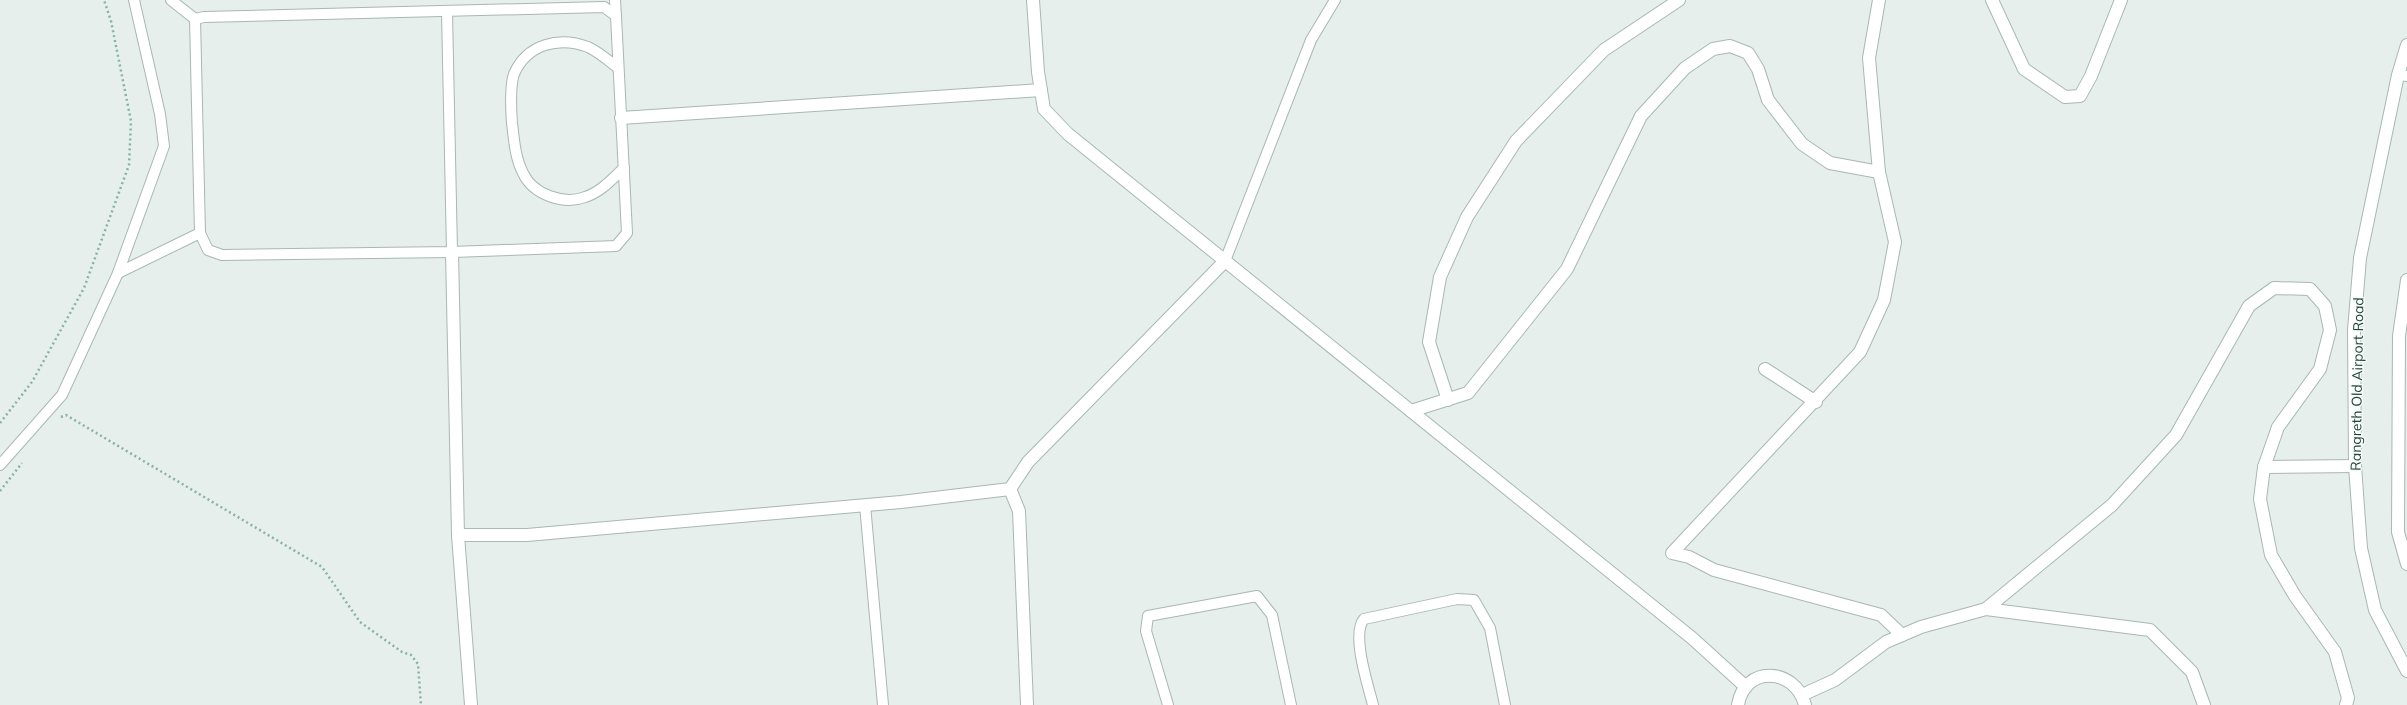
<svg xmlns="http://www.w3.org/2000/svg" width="2407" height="705" viewBox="0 0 2407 705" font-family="Mulish,sans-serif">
<rect width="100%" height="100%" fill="#e6efeb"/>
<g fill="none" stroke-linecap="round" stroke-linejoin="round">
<defs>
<g id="service">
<path d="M 171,0 L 195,19"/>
<path d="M 615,0 L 616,16"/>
<path d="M 604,7 L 616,16 L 627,233 L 616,246 L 452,252 L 222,255 L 208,250 L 200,233 L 195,19 L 204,17 Z"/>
<path d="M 447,12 L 452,252"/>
<path d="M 618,68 C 609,61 599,52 588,47 C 559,36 527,44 514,74 C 510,85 511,111 512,123 C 514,139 515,158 523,173 C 533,195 564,205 585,197 C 601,192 612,179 624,168"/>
<path d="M 2398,75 L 2407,76"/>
<path d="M 1225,261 L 1311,40 L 1335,0"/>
<path d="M 118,273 L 200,233"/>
<path d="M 0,465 L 62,395 L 118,273 L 164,146 L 160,114 L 134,0"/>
<path d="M 865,505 L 883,705"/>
<path d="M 1168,705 L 1146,631 L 1148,616 L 1257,596 L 1272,615 L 1291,705"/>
<path d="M 1373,705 C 1368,685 1351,634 1364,619 L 1457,599 L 1474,600 L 1490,628 L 1505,705"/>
</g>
<g id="minor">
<path d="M 1033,0 L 1038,72 L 1044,109 L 1068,134 L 1692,638 L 1746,687"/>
<path d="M 1879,0 L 1869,58 L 1879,172 L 1895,242 L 1884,300 L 1860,352 L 1672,553 L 1689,557 L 1714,570 L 1881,615 L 1902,635"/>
<path d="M 1992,0 L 2024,69 L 2065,97 L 2080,96 L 2091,76 L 2121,0"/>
<path d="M 621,118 L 1041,90"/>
<path d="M 452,252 L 458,535 L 471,705"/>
<path d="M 2407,280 L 2399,336 L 2398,532 L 2407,564"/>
<path d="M 1765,369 L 1816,402"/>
<path d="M 1448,400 L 1429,342 L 1440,277 L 1467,217 L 1516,141 L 1604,50 L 1679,0"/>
<path d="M 1411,411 L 1468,393 L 1567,269 L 1641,116 L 1685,68 L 1713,49 L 1730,46 L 1748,53 L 1758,69 L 1768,100 L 1802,144 L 1830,163 L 1879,172"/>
<path d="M 1010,489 L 1019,511 L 1027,705"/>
<path d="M 458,535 L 527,535 L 901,502 L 1010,489 L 1028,462 L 1225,261"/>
<path d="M 1986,609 L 2112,505 L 2176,435 L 2249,306 L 2274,288 L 2310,289 L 2325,306 L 2330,330 L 2320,369 L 2278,427 L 2264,467"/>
<path d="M 1802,695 L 1835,680 L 1886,642 L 1921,627 L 1986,609 L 2150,630 L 2192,672 L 2204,705"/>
<path d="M 1738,705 C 1744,665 1795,667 1805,705"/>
<path d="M 2346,705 L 2348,698 L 2335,652 L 2295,596 L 2271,555 L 2260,499 L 2264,467 L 2355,466"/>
</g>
<path id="tertiary" d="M 2407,45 L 2398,75 L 2360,258 L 2354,330 L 2355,466 L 2361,548 L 2375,610 L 2407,671"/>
</defs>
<use href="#service" stroke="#a8b8b2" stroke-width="12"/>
<use href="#minor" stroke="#a8b8b2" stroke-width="14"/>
<use href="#tertiary" stroke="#a8b8b2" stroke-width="14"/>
<g stroke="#86b3a5" stroke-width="2.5" stroke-dasharray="2 3" stroke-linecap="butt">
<path d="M 61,417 L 66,415 L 322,567 L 360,622 L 402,652 L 411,655 L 418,664 L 421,705"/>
<path d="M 0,423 L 32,382 L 84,288 L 129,165 L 131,121 L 111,21 L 104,0"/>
<path d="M 0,491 L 22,463"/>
</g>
<use href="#service" stroke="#fff" stroke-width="10"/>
<use href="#minor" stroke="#fff" stroke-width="12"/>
<use href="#tertiary" stroke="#fff" stroke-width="12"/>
</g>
<g text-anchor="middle" stroke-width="3" stroke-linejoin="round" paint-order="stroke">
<g font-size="14" fill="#24423a" stroke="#f7fbf9">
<text transform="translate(2357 384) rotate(-89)" y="5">Rangreth Old Airport Road</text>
</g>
</g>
</svg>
